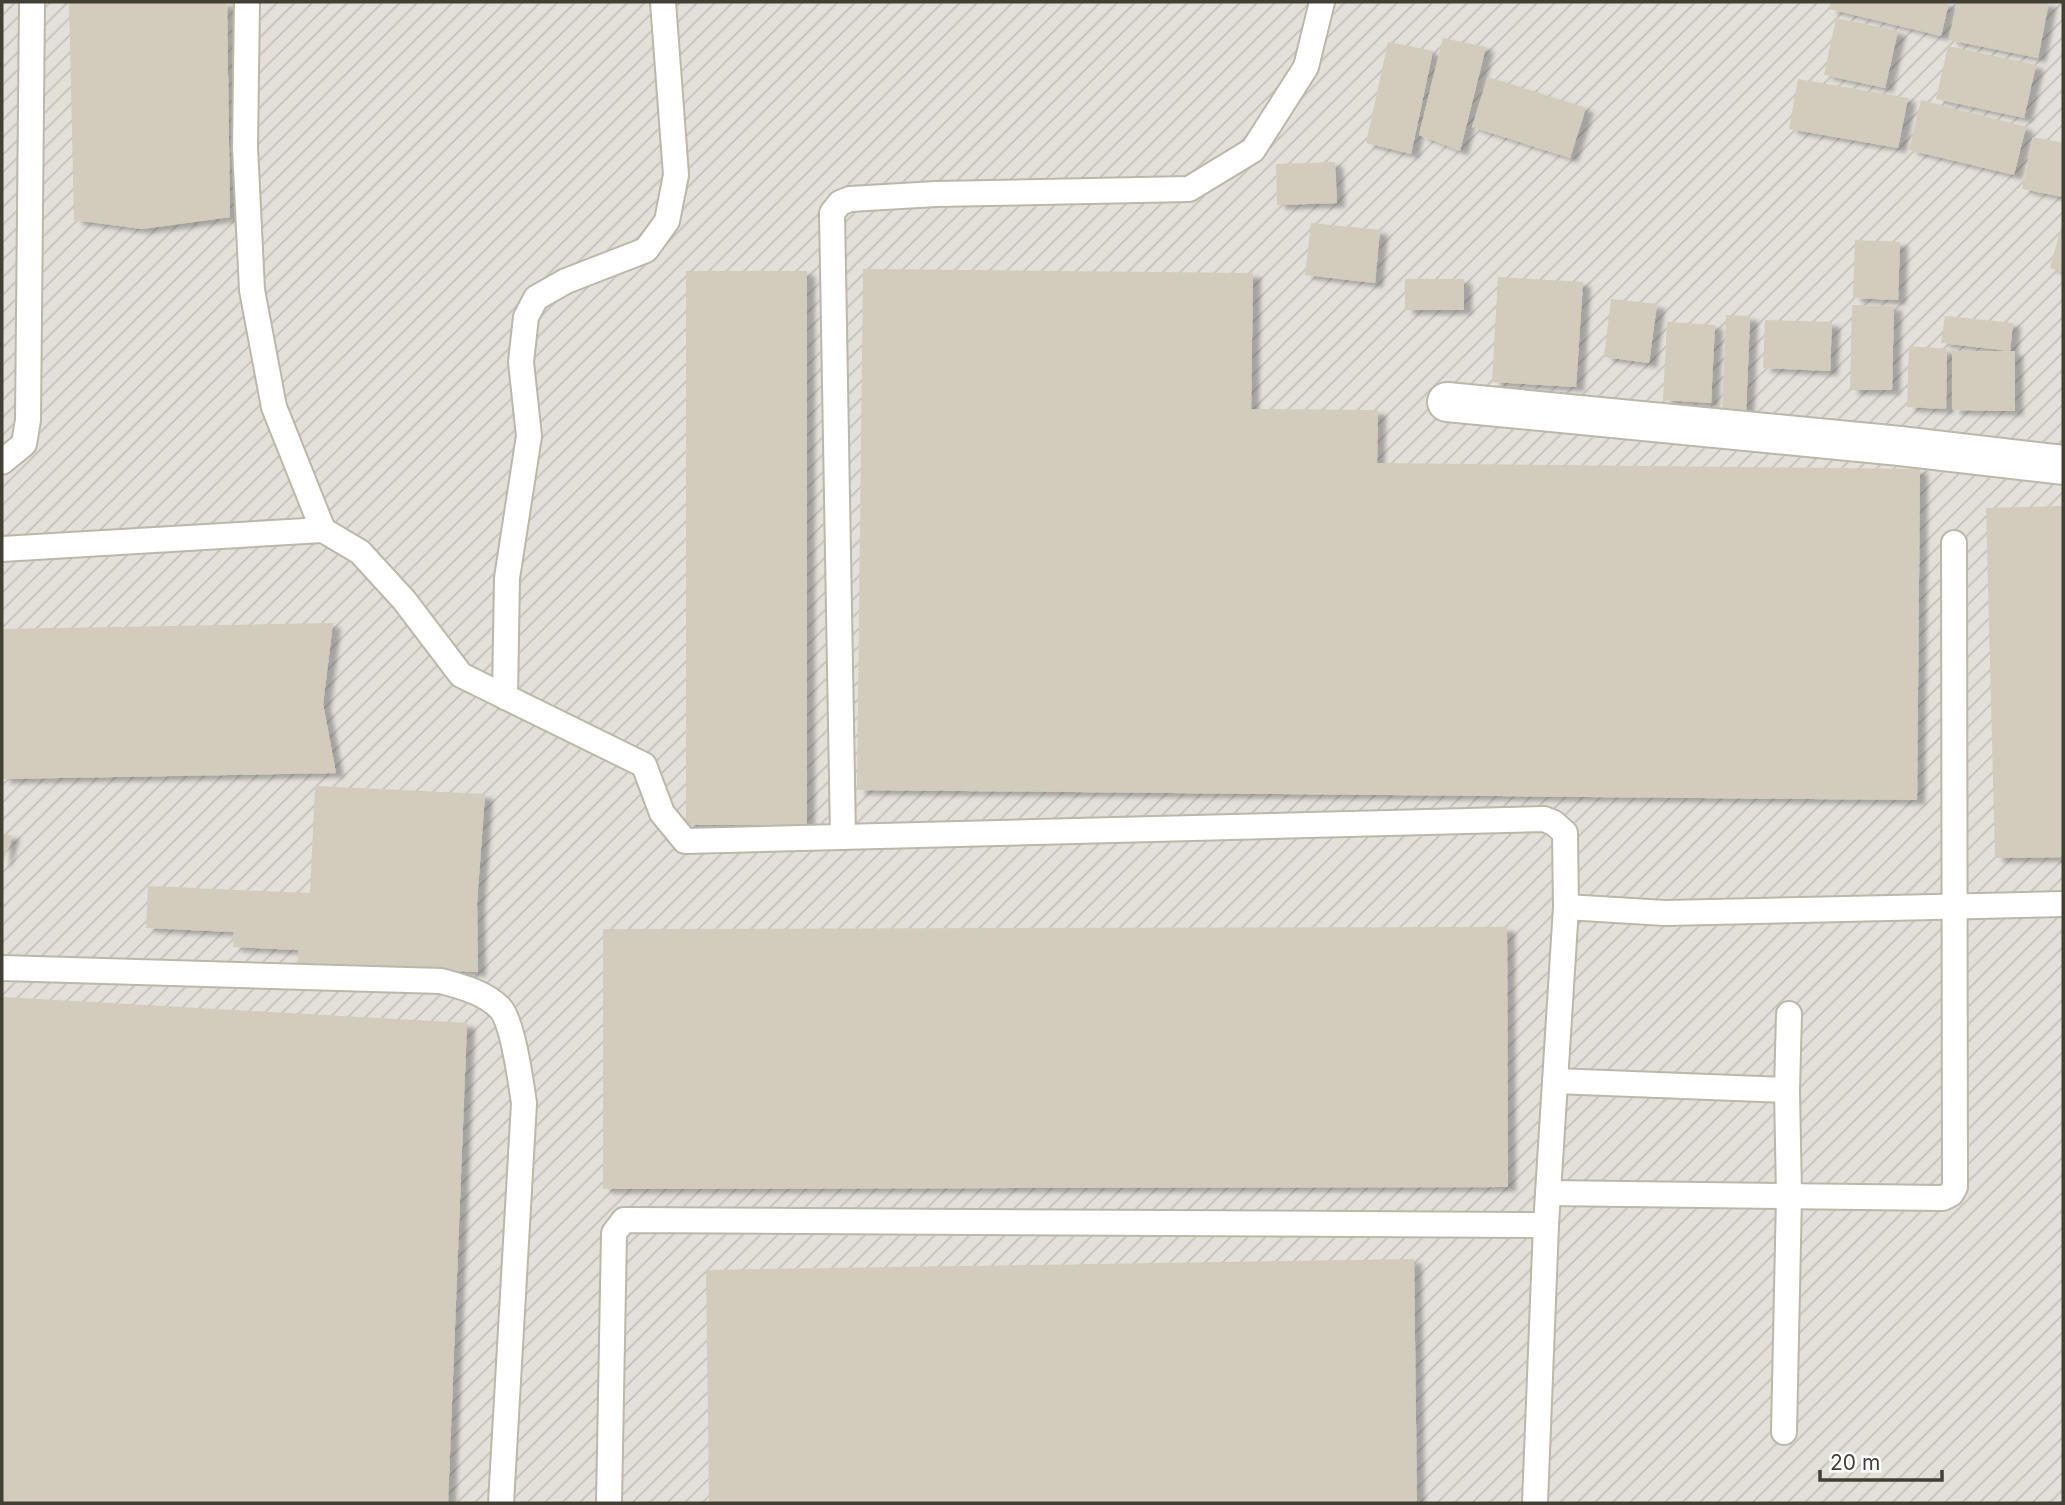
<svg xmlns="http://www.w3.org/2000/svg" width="2065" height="1505" viewBox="0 0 2065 1505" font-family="Inter,sans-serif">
<defs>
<pattern id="industrial-furrows" width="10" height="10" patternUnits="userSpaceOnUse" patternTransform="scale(1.75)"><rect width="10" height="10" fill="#e3e0da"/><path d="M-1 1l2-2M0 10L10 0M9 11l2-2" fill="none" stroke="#c4c1bc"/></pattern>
<filter id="shadow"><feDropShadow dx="8" dy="4.5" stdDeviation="2" flood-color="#0004"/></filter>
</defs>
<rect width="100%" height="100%" fill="#f0efe5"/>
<rect fill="url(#industrial-furrows)" x="2" y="2" width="2061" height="1501"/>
<g fill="#d1ccbc" filter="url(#shadow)">
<path d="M 69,2 L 227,2 L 230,217 L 142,229 L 74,220 Z"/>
<path d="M 1831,2 L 1949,2 L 1941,36 L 1829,9 Z"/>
<path d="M 1957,2 L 2049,2 L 2038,58 L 1949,40 Z"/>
<path d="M 1836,18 L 1898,31 L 1885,88 L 1824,75 Z"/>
<path d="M 1443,38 L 1486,47 L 1460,151 L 1419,135 Z"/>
<path d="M 1388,42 L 1433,51 L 1411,154 L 1366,143 Z"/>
<path d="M 1948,46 L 2036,65 L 2024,118 L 1936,99 Z"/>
<path d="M 1488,77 L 1586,108 L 1570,158 L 1472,127 Z"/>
<path d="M 1798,79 L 1908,98 L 1898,148 L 1789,129 Z"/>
<path d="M 1921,100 L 2026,127 L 2014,175 L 1909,150 Z"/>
<path d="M 2033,137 L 2063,143 L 2063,197 L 2022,189 Z"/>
<path d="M 1335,162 L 1337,203 L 1277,205 L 1276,164 Z"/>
<path d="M 1311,223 L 1380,230 L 1375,283 L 1305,275 Z"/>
<path d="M 2061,228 L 2063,228 L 2063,272 L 2050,268 Z"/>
<path d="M 1855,240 L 1900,242 L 1898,300 L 1853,298 Z"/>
<path d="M 863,269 L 1253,273 L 1251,409 L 1378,410 L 1377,463 L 1920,469 L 1917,800 L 857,790 Z"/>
<rect x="686" y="271" width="121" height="554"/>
<path d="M 1498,277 L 1583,282 L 1576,387 L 1492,382 Z"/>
<rect x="1405" y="279" width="59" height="31"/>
<path d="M 1611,299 L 1657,304 L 1649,363 L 1604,357 Z"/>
<path d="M 1852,305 L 1894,306 L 1892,390 L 1850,390 Z"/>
<path d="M 1726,315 L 1750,316 L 1746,415 L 1722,414 Z"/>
<path d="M 1945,316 L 2013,323 L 2010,351 L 1941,343 Z"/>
<path d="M 1765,320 L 1832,322 L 1830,371 L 1763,368 Z"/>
<path d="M 1667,322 L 1715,325 L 1711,403 L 1663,400 Z"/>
<path d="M 1909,346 L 1947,349 L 1946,409 L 1907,407 Z"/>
<path d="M 1952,351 L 2015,351 L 2015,411 L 1952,410 Z"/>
<path d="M 2063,506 L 2063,857 L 1995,858 L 1986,508 Z"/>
<path d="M 333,623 L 323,704 L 336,773 L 2,779 L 2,629 Z"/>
<path d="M 315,786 L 485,794 L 477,903 L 478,972 L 298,964 L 298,950 L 233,947 L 234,932 L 146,928 L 148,886 L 310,893 Z"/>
<path d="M 2,834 L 12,835 L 2,866 Z"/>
<path d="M 1507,927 L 1508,1187 L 603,1189 L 603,929 Z"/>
<path d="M 2,997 L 467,1023 L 448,1503 L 2,1503 Z"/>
<path d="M 1414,1259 L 1417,1503 L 709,1503 L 706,1270 Z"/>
</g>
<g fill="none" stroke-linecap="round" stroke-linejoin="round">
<defs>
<g id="lane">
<path d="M 247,2 L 245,147 L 252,290 L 274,407 L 323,530"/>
<path d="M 2,462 L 24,444 L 28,420 L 32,2"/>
<path d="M 2,549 L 323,530 L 360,552 L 404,600 L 461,675 L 644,765 L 662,813 L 685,841 L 1544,819 L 1554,823 L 1565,833 L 1566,907 L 1665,913 L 2063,904"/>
<path d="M 505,697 L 507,578 L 529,436 L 521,362 L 526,317 L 536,298 L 566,281 L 646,250 L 667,221 L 676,175 L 663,2"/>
<path d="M 843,837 L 832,213 L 840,203 L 850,199 L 936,194 L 1189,189 L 1253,150 L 1306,67 L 1322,2"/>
<path d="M 2,968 L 441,981 C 462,987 484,992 500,1008 C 513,1022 521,1083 524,1103 L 501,1503"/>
<path d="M 1555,1081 L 1787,1090"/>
<path d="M 1548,1193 L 1943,1198 L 1951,1194 L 1955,1187 L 1954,543"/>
<path d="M 1784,1432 L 1789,1196 L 1787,1090 L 1789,1014"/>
<path d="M 609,1503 L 614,1233 L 624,1220 L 1546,1225"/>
<path d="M 1535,1503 L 1546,1225 L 1566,907"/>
</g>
<path id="street" d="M 1447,402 L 1900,446 L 2063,465"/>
</defs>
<use href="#lane" stroke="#bbb7a9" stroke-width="28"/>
<use href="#street" stroke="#bbb7a9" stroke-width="42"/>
<use href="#lane" stroke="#fff" stroke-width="24"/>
<use href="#street" stroke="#fff" stroke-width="38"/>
</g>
<rect width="2065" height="1505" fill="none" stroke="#423f35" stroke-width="7"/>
<path d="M1820 1470v10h122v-10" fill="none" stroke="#423f35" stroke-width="3.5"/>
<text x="1830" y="1470" font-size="21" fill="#423f35" stroke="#ffffff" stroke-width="5" paint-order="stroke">20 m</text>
</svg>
